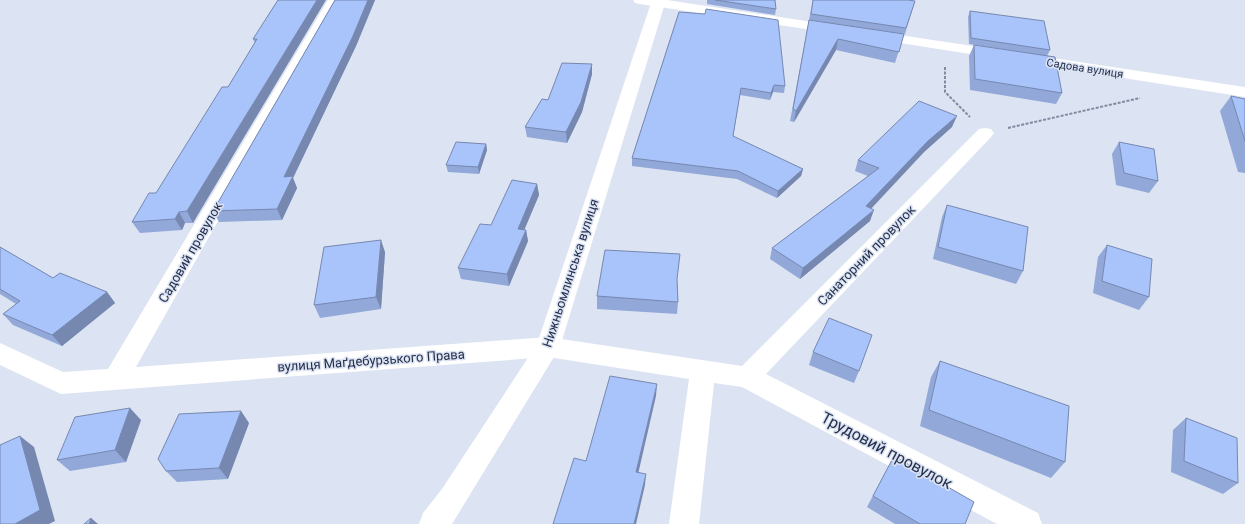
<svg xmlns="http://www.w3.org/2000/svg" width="1245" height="524" viewBox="0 0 1245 524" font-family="Roboto,sans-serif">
<rect width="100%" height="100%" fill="#dce3f2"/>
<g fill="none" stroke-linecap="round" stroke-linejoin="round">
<g stroke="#808aa0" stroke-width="2" stroke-dasharray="3 1.5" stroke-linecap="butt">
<path d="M 945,67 L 945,92 L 970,117"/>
<path d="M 1008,128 L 1140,98"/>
</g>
<g fill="#fff" fill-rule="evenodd">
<path d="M 328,0 L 342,0 L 136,367 L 548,337 L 742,366 L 979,129 L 985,128 L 991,129 L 994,133 L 991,137 L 766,374 L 1038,513 L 1042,524 L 997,524 L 742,387 L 714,383 L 699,524 L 669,524 L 689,379 L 548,357 L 61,394 L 0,365 L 0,343 L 63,372 L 108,369 Z"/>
<path d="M 633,0 L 667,0 L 839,26 L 844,27 L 846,30 L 844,33 L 839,34 L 640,4 L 635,3 Z"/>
<path d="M 873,31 L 1245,87 L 1245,97 L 868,38 L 866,35 L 868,32 Z"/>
</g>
<path fill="#fff" fill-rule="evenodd" d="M 652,0 L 666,0 L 560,347 L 452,524 L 419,524 L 423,513 L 442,489 L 537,344 Z"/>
</g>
<g fill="#91a8d8">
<path d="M 278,0 L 193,223 L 185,223 L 182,230 L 140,233 L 132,222 L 156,193 L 228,87 L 255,43 L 253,39 Z"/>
<path d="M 335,0 L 375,0 L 356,46 L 293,178 L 297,188 L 282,220 L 219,222 L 213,211 Z"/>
<path d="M 707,0 L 775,0 L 776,9 L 775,15 L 707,4 Z"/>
<path d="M 813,0 L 915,1 L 905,34 L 809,20 Z"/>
<path d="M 970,11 L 1050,50 L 1047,56 L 969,44 L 968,17 Z"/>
<path d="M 679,12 L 785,86 L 784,93 L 773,92 L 770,100 L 740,95 L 733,137 L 803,169 L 801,176 L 777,198 L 737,179 L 632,166 L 632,158 Z"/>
<path d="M 809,20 L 904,34 L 895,63 L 836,50 L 794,122 L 790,121 Z"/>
<path d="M 974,45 L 1062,93 L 1056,104 L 970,90 L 969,56 Z"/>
<path d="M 592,74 L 582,112 L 567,143 L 527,137 L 525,127 L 548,100 Z"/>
<path d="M 1231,96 L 1245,99 L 1245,173 L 1238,172 L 1220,111 Z"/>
<path d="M 952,127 L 924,152 L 871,209 L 870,221 L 800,279 L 770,259 L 772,248 L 868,176 L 855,171 L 858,160 Z"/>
<path d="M 1119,142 L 1158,181 L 1149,193 L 1116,185 L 1112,154 Z"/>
<path d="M 486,144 L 487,150 L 479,174 L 448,172 L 446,165 Z"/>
<path d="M 537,184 L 539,195 L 524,230 L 526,230 L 528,241 L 509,286 L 461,279 L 458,268 L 491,225 Z"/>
<path d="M 947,205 L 1023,271 L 1016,284 L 933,259 L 942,217 Z"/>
<path d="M 1107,245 L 1149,297 L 1139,310 L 1093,293 L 1098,257 Z"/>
<path d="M 0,247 L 53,278 L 107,292 L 115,303 L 62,346 L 13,325 L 3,314 L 16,304 L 0,294 Z"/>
<path d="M 385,252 L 381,309 L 320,318 L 314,305 Z"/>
<path d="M 677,280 L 678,302 L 677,314 L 597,309 L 597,296 Z"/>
<path d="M 813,352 L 859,371 L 854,383 L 809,365 Z"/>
<path d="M 940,361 L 1065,462 L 1051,478 L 920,426 L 931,377 Z"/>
<path d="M 1186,418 L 1238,483 L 1223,494 L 1171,472 L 1173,430 Z"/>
<path d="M 141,420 L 126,462 L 70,471 L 57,460 Z"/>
<path d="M 249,423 L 228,479 L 177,482 L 166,471 Z"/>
<path d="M 888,467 L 965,524 L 895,524 L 867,507 Z"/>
</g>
<g fill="#7688b0">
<path d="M 317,0 L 326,0 L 193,223 L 187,211 Z"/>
<path d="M 368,0 L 375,0 L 356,46 L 293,178 L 297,188 L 282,220 L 277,209 L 284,177 Z"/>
<path d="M 838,39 L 836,50 L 794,122 L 796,111 Z"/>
<path d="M 592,64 L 592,74 L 582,112 L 567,143 L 566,132 Z"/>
<path d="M 774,85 L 773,92 L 770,100 L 771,93 Z"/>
<path d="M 957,116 L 952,127 L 924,152 L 863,217 L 866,206 L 928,141 Z"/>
<path d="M 486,144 L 487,150 L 479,174 L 478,167 Z"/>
<path d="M 803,169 L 801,176 L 777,198 L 778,191 Z"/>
<path d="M 537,184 L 539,195 L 520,240 L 518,229 Z"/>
<path d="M 874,210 L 870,221 L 800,279 L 803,268 Z"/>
<path d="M 179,212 L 185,223 L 182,230 L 175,219 Z"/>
<path d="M 526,230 L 528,241 L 509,286 L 507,274 Z"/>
<path d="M 381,240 L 385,252 L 381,309 L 376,297 Z"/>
<path d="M 107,292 L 115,303 L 62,346 L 52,335 Z"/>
<path d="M 657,384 L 656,396 L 636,483 L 636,472 Z"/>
<path d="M 130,408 L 141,420 L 126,462 L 115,450 Z"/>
<path d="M 241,411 L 249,423 L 228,479 L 219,468 Z"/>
<path d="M 20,436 L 34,447 L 55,521 L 49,524 L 15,524 Z"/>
<path d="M 646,474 L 645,485 L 636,524 L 634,524 Z"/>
<path d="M 91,518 L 98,524 L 89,524 Z"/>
</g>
<g fill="#a9c3fb" stroke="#7688b0">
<path d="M 278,0 L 317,0 L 187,211 L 179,212 L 175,219 L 132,222 L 149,193 L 156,193 L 222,87 L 228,87 L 257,39 L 253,39 Z"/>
<path d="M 335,0 L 368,0 L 353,36 L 284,177 L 293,176 L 277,209 L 213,211 Z"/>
<path d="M 715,0 L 775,0 L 776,9 Z"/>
<path d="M 813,0 L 908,0 L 915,1 L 906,28 L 811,14 Z"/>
<path d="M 706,9 L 778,20 L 785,86 L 774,85 L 771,93 L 741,88 L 733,136 L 803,169 L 778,191 L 738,171 L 632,158 L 679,12 L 705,14 Z"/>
<path d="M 970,11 L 1044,21 L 1050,50 L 971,38 Z"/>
<path d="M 809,20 L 904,34 L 899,52 L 838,39 L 796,111 L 793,109 Z"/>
<path d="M 974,45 L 1055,57 L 1062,93 L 975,79 Z"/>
<path d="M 562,63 L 592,64 L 581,102 L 566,132 L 525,127 L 542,99 L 548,100 Z"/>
<path d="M 1231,96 L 1245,99 L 1245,141 Z"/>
<path d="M 919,101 L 957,116 L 928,141 L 866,206 L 874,210 L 803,268 L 772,248 L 879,168 L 858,160 Z"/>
<path d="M 456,142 L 486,144 L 478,167 L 446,165 Z"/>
<path d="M 1119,142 L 1154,149 L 1158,181 L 1124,173 Z"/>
<path d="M 512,180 L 537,184 L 518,229 L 526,230 L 507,274 L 458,268 L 480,224 L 491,225 Z"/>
<path d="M 947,205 L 1028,227 L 1023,271 L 938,247 Z"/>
<path d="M 381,240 L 376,297 L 314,305 L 324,247 Z"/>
<path d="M 1107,245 L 1152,259 L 1149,297 L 1102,281 Z"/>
<path d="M 0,247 L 53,278 L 60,273 L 107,292 L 52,335 L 3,314 L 20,301 L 0,289 Z"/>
<path d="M 605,250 L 680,254 L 677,279 L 678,302 L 597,296 Z"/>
<path d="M 829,318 L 872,335 L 859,371 L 813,352 Z"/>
<path d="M 940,361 L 1069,406 L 1065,462 L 929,410 Z"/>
<path d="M 610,376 L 657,384 L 636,472 L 646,474 L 634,524 L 553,524 L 574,458 L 586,461 Z"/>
<path d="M 130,408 L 115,450 L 57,460 L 75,417 Z"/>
<path d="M 241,411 L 219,468 L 166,471 L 158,459 L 179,414 Z"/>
<path d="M 1186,418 L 1237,438 L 1238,483 L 1184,461 Z"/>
<path d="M 20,436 L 40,510 L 15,524 L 0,524 L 0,445 Z"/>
<path d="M 894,456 L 974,502 L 965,524 L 920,524 L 873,496 Z"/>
<path d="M 91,518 L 89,524 L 84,524 Z"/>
</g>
<g text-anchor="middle" stroke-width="3" stroke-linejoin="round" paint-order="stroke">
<g font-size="11" fill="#24304d" stroke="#dce3f2">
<text transform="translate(1085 68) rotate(9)" y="4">Садова вулиця</text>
</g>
<g font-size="13" fill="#24304d" stroke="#dce3f2">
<text transform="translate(190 252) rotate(-60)" y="5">Садовий провулок</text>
<text transform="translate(866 255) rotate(-46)" y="5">Санаторний провулок</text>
<text transform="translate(570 273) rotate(-72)" y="5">Нижньомлинська вулиця</text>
<text transform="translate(371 360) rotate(-4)" y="5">вулиця Маґдебурзького Права</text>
</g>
<g font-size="16" fill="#24304d" stroke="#dce3f2">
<text transform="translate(887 450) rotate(28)" y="6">Трудовий провулок</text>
</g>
</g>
</svg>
